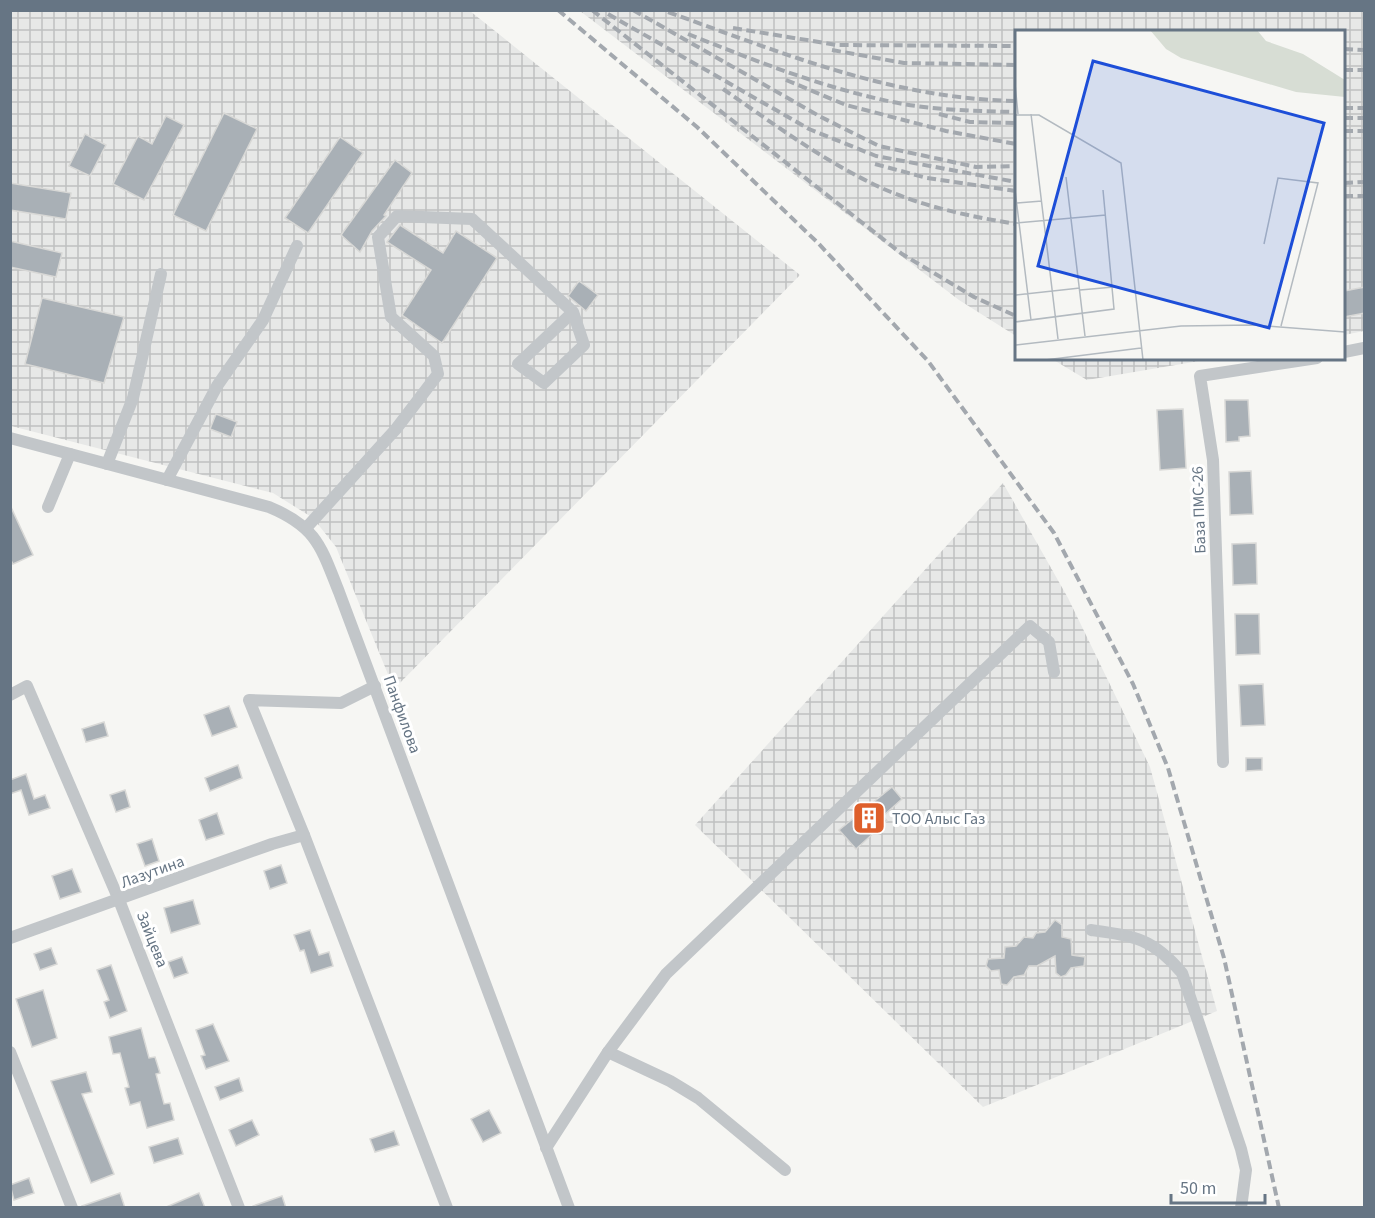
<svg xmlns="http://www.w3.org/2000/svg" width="1375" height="1218" viewBox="0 0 1375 1218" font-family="'Source Sans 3',sans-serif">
<defs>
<pattern id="industrial-grid" width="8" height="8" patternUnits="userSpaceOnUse" patternTransform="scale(1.5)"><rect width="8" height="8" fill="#e7e8e7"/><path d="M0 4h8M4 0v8" fill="none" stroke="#bfc1c1"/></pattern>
</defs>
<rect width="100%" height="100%" fill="#f6f6f3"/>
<g fill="url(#industrial-grid)">
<path d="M 10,11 L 470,11 L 800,275 L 394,689 L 336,547 L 313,518 L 273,493 L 11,426 Z"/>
<path d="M 580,11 L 1364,11 L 1364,331 L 1344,335 L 1344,32 L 1016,32 L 1016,336 L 959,300 Z"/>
<path d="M 1052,359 L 1211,359 L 1087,380 Z"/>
<path d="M 1003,483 L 1068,598 L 1150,767 L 1217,1011 L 983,1107 L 695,825 Z"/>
</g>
<g fill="#a9b0b6" stroke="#d8d8d6" stroke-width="1.5">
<path d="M 224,113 L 257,129 L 206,231 L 173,215 Z"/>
<path d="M 166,116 L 184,125 L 144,200 L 113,184 L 138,136 L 152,144 Z"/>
<path d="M 85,134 L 106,145 L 90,176 L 69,166 Z"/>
<path d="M 340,137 L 363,153 L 308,233 L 285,218 Z"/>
<path d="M 395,160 L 412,173 L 384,215 L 386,216 L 372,231 L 360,252 L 341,235 Z"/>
<path d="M 10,183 L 71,193 L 66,219 L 10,210 Z"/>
<path d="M 400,225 L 443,253 L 456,231 L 497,258 L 442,343 L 402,315 L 431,270 L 387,242 Z"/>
<path d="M 10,241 L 62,253 L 56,277 L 10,267 Z"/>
<path d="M 579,281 L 598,295 L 586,311 L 568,296 Z"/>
<path d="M 1365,287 L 1365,313 L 1344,317 L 1344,291 Z"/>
<path d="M 42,298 L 124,317 L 104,383 L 25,364 Z"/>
<path d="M 1225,400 L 1248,400 L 1250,436 L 1239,437 L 1239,441 L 1226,442 Z"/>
<path d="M 1183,409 L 1186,468 L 1160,470 L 1157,410 Z"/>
<path d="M 216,414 L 237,422 L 231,437 L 210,429 Z"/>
<path d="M 1251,471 L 1253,514 L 1230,515 L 1229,472 Z"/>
<path d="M 10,505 L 33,555 L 13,564 L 10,559 Z"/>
<path d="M 1256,543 L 1257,584 L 1233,585 L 1232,544 Z"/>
<path d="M 1235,614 L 1259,614 L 1260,654 L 1236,655 Z"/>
<path d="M 1263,684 L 1265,725 L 1241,726 L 1239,685 Z"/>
<path d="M 229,706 L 237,727 L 212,736 L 204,715 Z"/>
<path d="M 104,722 L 108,736 L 86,742 L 82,729 Z"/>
<path d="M 1246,758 L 1262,758 L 1262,770 L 1246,771 Z"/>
<path d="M 238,765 L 242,778 L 210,791 L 205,778 Z"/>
<path d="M 26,774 L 34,799 L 45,795 L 50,808 L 29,815 L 21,790 L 10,794 L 10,780 Z"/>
<path d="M 892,787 L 902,799 L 883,816 L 887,821 L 856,849 L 839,830 Z"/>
<path d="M 125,790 L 130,807 L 116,812 L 110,795 Z"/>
<path d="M 217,813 L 224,834 L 206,840 L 199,820 Z"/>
<path d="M 152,839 L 159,861 L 145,866 L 137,844 Z"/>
<path d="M 281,865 L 287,883 L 270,889 L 264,871 Z"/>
<path d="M 72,869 L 81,892 L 60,899 L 52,876 Z"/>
<path d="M 193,900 L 200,924 L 171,933 L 164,908 Z"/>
<path d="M 1055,920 L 1062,925 L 1062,937 L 1071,939 L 1072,955 L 1085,957 L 1084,966 L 1071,968 L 1066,975 L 1061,977 L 1056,973 L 1055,956 L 1037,966 L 1029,966 L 1024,975 L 1014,977 L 1007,985 L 1001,984 L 999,970 L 991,971 L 986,966 L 988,959 L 1004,958 L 1005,947 L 1016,946 L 1024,937 L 1033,938 L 1036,933 L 1045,932 Z"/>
<path d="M 310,930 L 319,955 L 329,952 L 333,966 L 311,973 L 304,950 L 300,951 L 294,935 Z"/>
<path d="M 51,948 L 57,964 L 40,970 L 34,954 Z"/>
<path d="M 182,957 L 188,973 L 174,978 L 168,962 Z"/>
<path d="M 111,965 L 127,1011 L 110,1018 L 104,1002 L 109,1000 L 97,970 Z"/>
<path d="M 43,990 L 57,1038 L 32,1047 L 16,999 Z"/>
<path d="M 213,1024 L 229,1061 L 206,1069 L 201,1056 L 205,1055 L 196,1030 Z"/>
<path d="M 141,1028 L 149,1058 L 155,1057 L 160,1073 L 156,1074 L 164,1104 L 170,1103 L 174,1120 L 147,1128 L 140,1102 L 130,1105 L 125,1088 L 129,1087 L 120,1053 L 113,1054 L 109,1037 Z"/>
<path d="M 86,1072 L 92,1092 L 82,1094 L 114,1174 L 91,1183 L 51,1081 Z"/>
<path d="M 239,1078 L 243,1091 L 220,1100 L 215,1087 Z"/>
<path d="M 489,1110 L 501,1133 L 483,1142 L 471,1119 Z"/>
<path d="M 252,1120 L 259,1135 L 236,1146 L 229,1130 Z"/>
<path d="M 394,1131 L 399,1145 L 375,1152 L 370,1139 Z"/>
<path d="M 178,1138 L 183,1154 L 154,1163 L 149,1147 Z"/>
<path d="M 29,1178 L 34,1193 L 14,1200 L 10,1185 Z"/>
<path d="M 120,1193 L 125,1208 L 83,1208 L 82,1206 Z"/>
<path d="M 199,1193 L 205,1208 L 164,1208 Z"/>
<path d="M 282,1196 L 286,1208 L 253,1208 L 253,1206 Z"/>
</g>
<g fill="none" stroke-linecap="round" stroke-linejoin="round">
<g stroke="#c2c6c9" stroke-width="12">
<path d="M 1344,352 L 1364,348"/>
<path d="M 10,438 L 269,507 C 317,527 321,547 339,592 L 569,1208"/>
<path d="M 107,464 L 133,398 L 161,274"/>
<path d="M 167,480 L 217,386 L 263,320 L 297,246"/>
<path d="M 48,507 L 70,454"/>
<path d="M 307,527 L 396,429 L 438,374 L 434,356 L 391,317 L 378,237 L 397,216 L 472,219 L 573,312 L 584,345 L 544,383 L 518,364 L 573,312"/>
<path d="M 375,686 L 341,703 L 249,700 L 304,835 L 447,1208"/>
<path d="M 10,695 L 27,686 L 119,900 L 239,1208"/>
<path d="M 1223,762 L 1213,460 L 1200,376 L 1317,358"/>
<path d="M 1091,930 C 1134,936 1153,938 1182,973 L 1241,1149 L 1246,1170 L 1241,1208"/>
<path d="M 10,938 L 272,844 L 304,835"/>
<path d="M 10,1052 L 72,1208"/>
<path d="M 608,1052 L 670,1081 L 698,1098 L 785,1170"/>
<path d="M 546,1148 L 608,1052 L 666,974 L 1030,626 L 1049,642 L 1054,672"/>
</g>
<g stroke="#a3a8ae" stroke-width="4" stroke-dasharray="9 4.5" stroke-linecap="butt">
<path d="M 558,10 L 697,127 L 818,243 L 928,361 L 1054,533 L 1133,684 L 1168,768 L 1224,958 L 1279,1208"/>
<path d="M 592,10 L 902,254 L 974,297 L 1016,316"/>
<path d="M 633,10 L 821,117 L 879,146 L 976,167 L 1016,166"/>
<path d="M 668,12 C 782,53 893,99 1016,101"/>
<path d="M 608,14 L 809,129 L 876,156 L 1016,182"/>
<path d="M 733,28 L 837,45 L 1016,46"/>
<path d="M 688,34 C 751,59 813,84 879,99 C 923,110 971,111 1016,112"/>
<path d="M 1344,49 L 1364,50"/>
<path d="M 832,50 L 904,63 L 1016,65"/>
<path d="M 1344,70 L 1364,70"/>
<path d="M 786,80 L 846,105 L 946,131 L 1016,144"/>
<path d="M 723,89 C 771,122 818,157 871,183 C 915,205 967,216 1016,224"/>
<path d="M 1344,108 L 1364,108"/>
<path d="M 939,114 L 970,122 L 1016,123"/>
<path d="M 1344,118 L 1364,118"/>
<path d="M 1344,131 L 1364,131"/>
<path d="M 875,164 L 927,178 L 1016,191"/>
<path d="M 1344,183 L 1364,182"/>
<path d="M 1344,196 L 1364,196"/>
</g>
</g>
<defs>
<symbol id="building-square" viewBox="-11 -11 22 22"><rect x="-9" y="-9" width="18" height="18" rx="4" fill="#de5f2b" stroke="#fff"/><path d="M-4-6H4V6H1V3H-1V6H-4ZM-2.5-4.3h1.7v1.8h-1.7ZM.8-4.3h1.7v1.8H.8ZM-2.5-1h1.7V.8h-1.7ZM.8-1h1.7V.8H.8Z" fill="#fff"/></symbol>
</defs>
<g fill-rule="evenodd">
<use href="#building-square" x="850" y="799" width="38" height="38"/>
</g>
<g text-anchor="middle" stroke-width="6" stroke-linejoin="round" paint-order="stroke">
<g font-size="16" fill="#667584" stroke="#fff">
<text transform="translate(1198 510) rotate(-92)" y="6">База ПМС-26</text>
<text transform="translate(403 714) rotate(70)" y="6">Панфилова</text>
<text transform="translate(152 871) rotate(-20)" y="6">Лазутина</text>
<text transform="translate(153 939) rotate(68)" y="6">Зайцева</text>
</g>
<g font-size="16" fill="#667584" stroke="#fff" text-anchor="start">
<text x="892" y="824">ТОО Алыс Газ</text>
</g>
</g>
<g transform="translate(1015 30)">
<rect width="330" height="330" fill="#f6f6f3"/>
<path d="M 135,0 L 242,0 L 251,11 L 288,24 L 330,50 L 330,67 L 281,62 L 166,28 L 151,19 Z" fill="#d7ddd4"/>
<path fill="none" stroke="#b3bac0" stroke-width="1.5" d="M 0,54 L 3,84M 16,84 L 43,309M 0,85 L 24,85 L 106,133 L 128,330M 51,147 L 70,306M 0,160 L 16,290M 2,173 L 27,171M 0,193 L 91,185M 249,214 L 263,148 L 303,153 L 266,296M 65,260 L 99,257M 0,265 L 65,258M 0,292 L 99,279 L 88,160M 0,315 L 166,296 L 238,295 L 330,302M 30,330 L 126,318"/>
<path fill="#1d4ed8" fill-opacity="0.15" stroke="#1d4ed8" stroke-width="3" d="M 78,31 L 309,93 L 254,298 L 23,236 Z"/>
<rect width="330" height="330" fill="none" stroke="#667584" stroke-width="3"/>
</g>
<rect width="1375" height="1218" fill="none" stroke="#667584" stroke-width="24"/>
<path d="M1171 1194v9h94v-9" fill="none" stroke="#667584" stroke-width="3"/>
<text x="1180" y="1194" font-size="18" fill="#667584" stroke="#ffffff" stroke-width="4.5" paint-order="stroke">50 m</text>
</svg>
